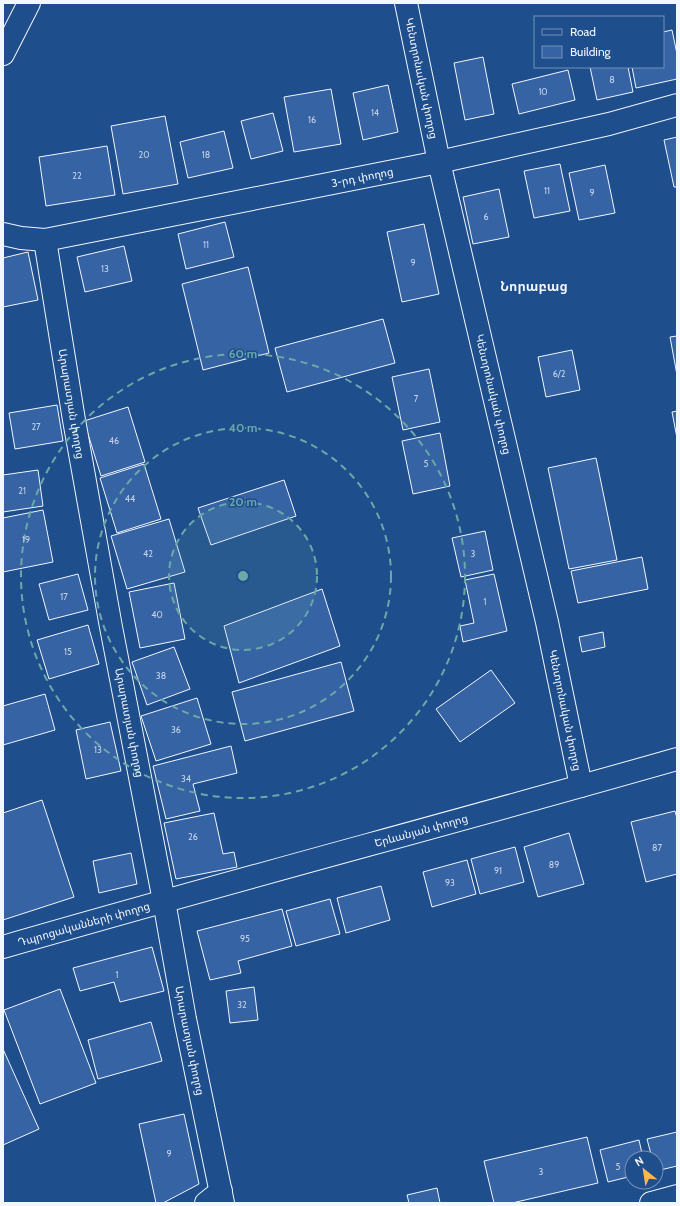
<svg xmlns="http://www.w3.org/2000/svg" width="680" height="1206" viewBox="0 0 680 1206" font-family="Cabin,'Noto Sans Armenian',sans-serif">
<rect width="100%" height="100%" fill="#1f4e8c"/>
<g fill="#3563a3" stroke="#f2f6ff">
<path d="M 672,30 L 677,54 L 677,79 L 636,88 L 632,67 L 663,67 L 663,32 Z"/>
<path d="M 483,57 L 494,114 L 465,120 L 454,63 Z"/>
<path d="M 590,67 L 628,67 L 633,92 L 597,100 Z"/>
<path d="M 568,70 L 575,100 L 519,114 L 512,84 Z"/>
<path d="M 388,85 L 398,132 L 363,140 L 353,93 Z"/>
<path d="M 331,89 L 341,144 L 294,152 L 284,97 Z"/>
<path d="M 273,113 L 283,151 L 251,159 L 241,121 Z"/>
<path d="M 165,116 L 178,184 L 123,194 L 111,126 Z"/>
<path d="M 224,131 L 233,168 L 188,178 L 180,142 Z"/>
<path d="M 677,137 L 677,187 L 674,187 L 664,140 Z"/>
<path d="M 107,146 L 115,195 L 46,206 L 39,157 Z"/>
<path d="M 560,164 L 570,211 L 534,218 L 524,171 Z"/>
<path d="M 605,165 L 615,213 L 579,220 L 569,173 Z"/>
<path d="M 499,189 L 509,237 L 473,244 L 463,197 Z"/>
<path d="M 225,222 L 234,257 L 186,269 L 178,234 Z"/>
<path d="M 424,224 L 439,294 L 402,302 L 387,232 Z"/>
<path d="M 124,246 L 132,281 L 85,292 L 77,257 Z"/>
<path d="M 28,252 L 38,300 L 3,307 L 3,258 Z"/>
<path d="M 248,267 L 269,353 L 203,370 L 182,284 Z"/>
<path d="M 383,319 L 395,363 L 287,392 L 275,348 Z"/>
<path d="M 677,336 L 677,375 L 670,337 Z"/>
<path d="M 572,350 L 580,390 L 546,397 L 538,357 Z"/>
<path d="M 429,369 L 440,422 L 403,430 L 392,377 Z"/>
<path d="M 57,405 L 63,441 L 15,449 L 9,413 Z"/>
<path d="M 128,407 L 145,462 L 101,476 L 84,421 Z"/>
<path d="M 677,411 L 677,438 L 672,412 Z"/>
<path d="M 440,433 L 450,486 L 413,494 L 402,441 Z"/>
<path d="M 596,458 L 617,560 L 569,569 L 548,468 Z"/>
<path d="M 144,464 L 161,519 L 117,533 L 100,478 Z"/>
<path d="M 38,470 L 43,506 L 3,512 L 3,475 Z"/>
<path d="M 284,480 L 296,516 L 211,545 L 198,508 Z"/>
<path d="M 43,510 L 53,562 L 3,572 L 3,518 Z"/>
<path d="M 169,519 L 185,572 L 127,589 L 111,536 Z"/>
<path d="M 485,531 L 493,570 L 461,577 L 452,538 Z"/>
<path d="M 642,557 L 648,589 L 578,603 L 571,571 Z"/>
<path d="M 78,574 L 88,610 L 49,620 L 39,584 Z"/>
<path d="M 494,574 L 507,631 L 463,642 L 460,626 L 474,623 L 465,580 Z"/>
<path d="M 174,583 L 185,639 L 140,648 L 129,592 Z"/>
<path d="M 322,589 L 340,646 L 239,683 L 224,626 Z"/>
<path d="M 88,625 L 99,664 L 49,679 L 37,640 Z"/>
<path d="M 603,632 L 605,647 L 582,652 L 579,637 Z"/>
<path d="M 174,647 L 190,689 L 147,705 L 132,662 Z"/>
<path d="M 341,662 L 354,711 L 245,741 L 232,692 Z"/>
<path d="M 491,670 L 515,703 L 460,742 L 436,709 Z"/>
<path d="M 45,694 L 55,730 L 3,745 L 3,706 Z"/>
<path d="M 197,698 L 211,744 L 156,761 L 141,716 Z"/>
<path d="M 110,722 L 121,771 L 86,779 L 76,730 Z"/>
<path d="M 231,746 L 237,773 L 193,784 L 200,811 L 166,819 L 153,766 Z"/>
<path d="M 42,800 L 74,897 L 3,920 L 3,813 Z"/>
<path d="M 675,811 L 677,818 L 677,874 L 646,882 L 631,822 Z"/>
<path d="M 214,813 L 223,854 L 234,852 L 237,867 L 176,879 L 164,823 Z"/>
<path d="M 569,833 L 584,884 L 538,897 L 524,847 Z"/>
<path d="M 515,847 L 524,882 L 480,894 L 471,859 Z"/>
<path d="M 131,853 L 137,884 L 99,893 L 93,861 Z"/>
<path d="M 467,860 L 476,894 L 432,907 L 423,872 Z"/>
<path d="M 381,886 L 390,920 L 346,933 L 337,898 Z"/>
<path d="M 330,899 L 340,934 L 296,946 L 286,911 Z"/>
<path d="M 282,909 L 292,946 L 238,961 L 241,973 L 210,980 L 197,931 Z"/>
<path d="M 152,947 L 164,991 L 120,1002 L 114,982 L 80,991 L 73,968 Z"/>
<path d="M 254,987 L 258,1020 L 230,1023 L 226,991 Z"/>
<path d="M 60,989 L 96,1083 L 40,1104 L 4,1010 Z"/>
<path d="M 151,1022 L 162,1061 L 98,1079 L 88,1040 Z"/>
<path d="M 3,1049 L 39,1129 L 3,1145 Z"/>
<path d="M 184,1114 L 199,1184 L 163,1203 L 156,1203 L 139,1124 Z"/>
<path d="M 677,1132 L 677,1166 L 656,1171 L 656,1158 L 652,1158 L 647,1139 Z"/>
<path d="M 587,1137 L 598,1183 L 512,1203 L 494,1203 L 484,1161 Z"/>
<path d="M 639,1140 L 643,1158 L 632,1158 L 632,1176 L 608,1182 L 600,1150 Z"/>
<path d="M 437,1188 L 440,1203 L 409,1203 L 407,1195 Z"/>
</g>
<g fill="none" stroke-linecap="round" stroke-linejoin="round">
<defs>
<g id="street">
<path id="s1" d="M 406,3 L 439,162 L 547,622 L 581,786"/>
<path d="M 3,54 L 29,3"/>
<path id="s2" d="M 3,234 L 21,238 L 45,240 L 439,162 L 609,124 L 677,105"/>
<path id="s3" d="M 45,240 L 74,420 L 111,627 L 164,901"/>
<path d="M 206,1203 L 221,1191"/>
<path d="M 651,1203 L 677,1196"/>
</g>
<g id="secondary">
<path id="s4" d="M 164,901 L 185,1019 L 223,1203"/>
<path id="s5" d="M 3,947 C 227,882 453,823 677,759"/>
</g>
</defs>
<use href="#street" stroke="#f2f6ff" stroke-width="24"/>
<use href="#secondary" stroke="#f2f6ff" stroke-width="24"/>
<use href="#street" stroke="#1f4e8c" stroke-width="22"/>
<use href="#secondary" stroke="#1f4e8c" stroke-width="22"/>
</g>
<circle cx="243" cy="576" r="74" fill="#6aa9a8" fill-opacity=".12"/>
<g fill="none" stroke="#6aa9a8" stroke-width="2" stroke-dasharray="7 5">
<circle cx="243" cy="576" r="74"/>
<circle cx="243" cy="576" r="148"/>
<circle cx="243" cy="576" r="222"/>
</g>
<g text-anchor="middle" stroke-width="3" stroke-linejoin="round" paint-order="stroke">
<g font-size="9" fill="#c3d1e8">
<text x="612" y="83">8</text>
<text x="543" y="95">10</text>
<text x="375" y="116">14</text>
<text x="312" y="123">16</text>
<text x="144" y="158">20</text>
<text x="206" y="158">18</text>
<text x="77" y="179">22</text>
<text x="547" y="194">11</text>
<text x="592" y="196">9</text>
<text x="486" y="220">6</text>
<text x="206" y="248">11</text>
<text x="413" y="266">9</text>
<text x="105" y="272">13</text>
<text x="559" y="377">6/2</text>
<text x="416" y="402">7</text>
<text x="36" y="430">27</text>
<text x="114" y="444">46</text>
<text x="426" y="467">5</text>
<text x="22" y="494">21</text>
<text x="130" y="502">44</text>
<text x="26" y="543">19</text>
<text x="148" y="557">42</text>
<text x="473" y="557">3</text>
<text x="64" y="600">17</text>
<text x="485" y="605">1</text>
<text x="157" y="618">40</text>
<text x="68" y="655">15</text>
<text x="161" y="679">38</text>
<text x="176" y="733">36</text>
<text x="98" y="753">13</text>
<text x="186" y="782">34</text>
<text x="193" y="840">26</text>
<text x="657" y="851">87</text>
<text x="554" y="868">89</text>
<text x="498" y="874">91</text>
<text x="450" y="886">93</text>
<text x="245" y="942">95</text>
<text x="117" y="978">1</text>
<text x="242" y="1008">32</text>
<text x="169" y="1157">9</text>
<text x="618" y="1170">5</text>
<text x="541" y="1175">3</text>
</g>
<g font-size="11" fill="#f2f6ff" stroke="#1f4e8c">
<text dy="4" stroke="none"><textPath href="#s1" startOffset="77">Կենտրոնական փողոց</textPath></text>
<text dy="4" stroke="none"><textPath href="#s2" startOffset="366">3-րդ փողոց</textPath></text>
<text dy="4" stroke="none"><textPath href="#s1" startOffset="401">Կենտրոնական փողոց</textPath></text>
<text dy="4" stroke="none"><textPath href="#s3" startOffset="166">Արարատյան փողոց</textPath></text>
<text dy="4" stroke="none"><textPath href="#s1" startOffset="725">Կենտրոնական փողոց</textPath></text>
<text dy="4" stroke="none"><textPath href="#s3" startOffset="490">Արարատյան փողոց</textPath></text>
<text dy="4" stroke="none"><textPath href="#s5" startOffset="434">Երևանյան փողոց</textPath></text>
<text dy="4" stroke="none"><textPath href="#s5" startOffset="84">Դպրոցականների փողոց</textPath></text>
<text dy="4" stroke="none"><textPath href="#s4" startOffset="142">Արարատյան փողոց</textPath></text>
</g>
<g font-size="13" font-weight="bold" fill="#f2f6ff" stroke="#1f4e8c">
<text x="534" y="291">Նորաբաց</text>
</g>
</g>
<circle cx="243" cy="576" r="6" fill="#6aa9a8" stroke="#1f4e8c" stroke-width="2"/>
<g font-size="12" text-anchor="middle" font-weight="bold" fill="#6aa9a8" stroke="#1f4e8c" stroke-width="3" stroke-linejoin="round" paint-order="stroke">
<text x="243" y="358">60 m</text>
<text x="243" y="432">40 m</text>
<text x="243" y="506">20 m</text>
</g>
<rect width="680" height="1206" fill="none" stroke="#f2f6ff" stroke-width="8"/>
<rect x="534" y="16" width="130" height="52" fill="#1f4e8c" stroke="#7391ba"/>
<rect x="542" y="29" width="20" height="6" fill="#1f4e8c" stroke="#7391ba"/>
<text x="570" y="36" font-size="12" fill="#f2f6ff">Road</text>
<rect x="542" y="46" width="20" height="12" fill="#3563a3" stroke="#7391ba"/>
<text x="570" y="56" font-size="12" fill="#f2f6ff">Building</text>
<g transform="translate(644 1170) rotate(330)"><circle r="19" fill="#1f4e8c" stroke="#7391ba"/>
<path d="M0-3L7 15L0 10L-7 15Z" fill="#ffb74d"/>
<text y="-6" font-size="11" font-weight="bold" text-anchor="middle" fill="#f2f6ff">N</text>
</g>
</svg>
